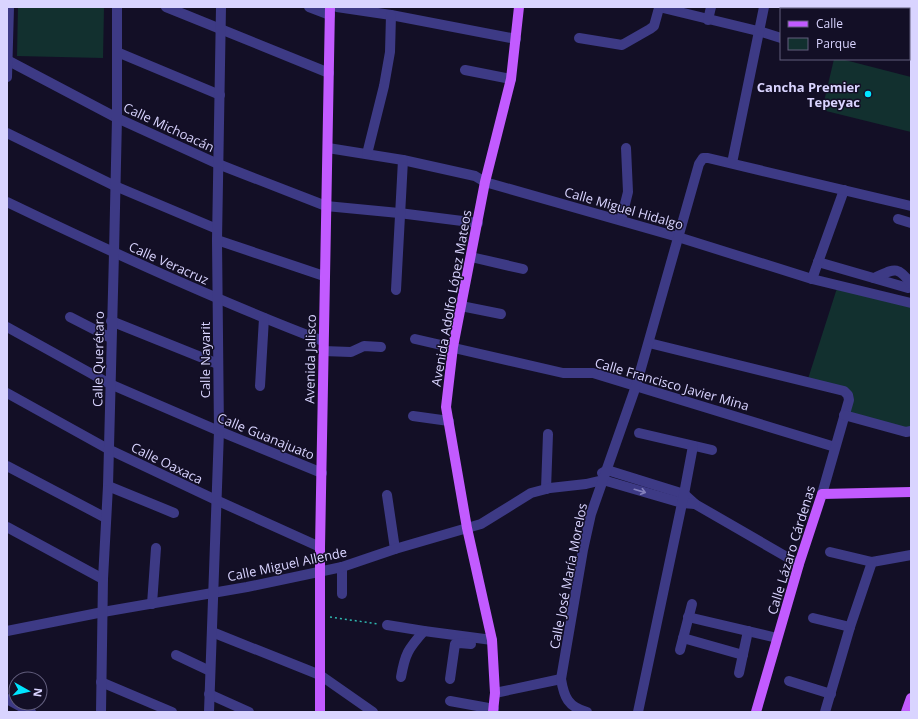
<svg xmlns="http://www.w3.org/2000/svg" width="918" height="719" viewBox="0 0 918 719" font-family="'Open Sans',sans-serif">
<rect width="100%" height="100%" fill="#130f26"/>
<g fill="#12302f">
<path d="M 18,7 L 104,7 L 103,58 L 17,56 Z"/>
<path d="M 834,59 L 841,59 L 911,77 L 911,132 L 822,110 Z"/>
<path d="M 838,285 L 911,303 L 911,431 L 844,415 L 848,395 L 807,382 Z"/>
</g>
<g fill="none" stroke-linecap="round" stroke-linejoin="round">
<path stroke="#2fb8b0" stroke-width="1.5" stroke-dasharray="2 3" stroke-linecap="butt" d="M 330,617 L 378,624"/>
<g stroke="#3d3a85" stroke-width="10">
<path d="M 166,7 L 329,73"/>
<path d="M 309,7 L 330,15"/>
<path d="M 337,7 L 391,15 L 516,39"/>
<path d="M 659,7 L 762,32 L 781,38"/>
<path d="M 708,20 L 711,7"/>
<path d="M 579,38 L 622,45 L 650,29 L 654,26 L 659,8"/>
<path d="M 117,52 L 220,95"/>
<path d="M 7,60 L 117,118 L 218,164 L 326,206 L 399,213 L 478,223"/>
<path d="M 465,70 L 511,79"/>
<path d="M 7,77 L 9,7"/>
<path d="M 7,133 L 115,186 L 217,229"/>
<path d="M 328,148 L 403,160 L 475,176 L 485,182 L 678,237 L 812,279 L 911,303"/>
<path d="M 367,154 L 384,86 L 390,52 L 391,15"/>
<path d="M 732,163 L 764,7"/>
<path d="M 7,202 C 111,252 215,300 323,341"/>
<path d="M 898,219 L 911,223"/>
<path d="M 621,220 L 628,192 L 626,148"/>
<path d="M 217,240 L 324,276"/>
<path d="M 471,257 L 523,269"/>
<path d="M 818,262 L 908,288 L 911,287"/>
<path d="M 874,278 C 893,270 897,264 911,284"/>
<path d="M 812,279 L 844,190"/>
<path d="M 396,290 L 403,160"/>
<path d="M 461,306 L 501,314"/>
<path d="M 70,317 L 111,338"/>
<path d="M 111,321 L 218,364"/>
<path d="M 7,327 L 110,384 L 219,431 L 322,473"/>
<path d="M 415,339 L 563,373 L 593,373 L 835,447"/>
<path d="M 649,343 L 844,391 L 848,395 L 849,400 L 822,494"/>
<path d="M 323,351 L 351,352 L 364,346 L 381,347"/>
<path d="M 260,386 L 264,318"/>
<path d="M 7,393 L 108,449 L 216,500 L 320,547"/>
<path d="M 844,415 L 906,432 L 911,431"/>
<path d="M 413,416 L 449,421"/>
<path d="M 639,433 L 712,450"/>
<path d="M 7,466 L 106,518"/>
<path d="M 602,473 L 607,470 L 684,494 L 695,504 L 799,564"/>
<path d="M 108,486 L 174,513"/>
<path d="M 546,489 L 548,434"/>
<path d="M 387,495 L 395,549"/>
<path d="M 7,527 L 103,579"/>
<path d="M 830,552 L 872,562 L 911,555"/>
<path d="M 342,567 L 342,594"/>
<path d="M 152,604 L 156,548"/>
<path d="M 688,617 L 777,638"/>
<path d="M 813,618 L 850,627"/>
<path d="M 387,625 L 424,631 L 492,640"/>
<path d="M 7,631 L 103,612 L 247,587 L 342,567 L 395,549 L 481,524 L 531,493 L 550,488 L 586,484 L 603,480 L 682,503 L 695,504"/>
<path d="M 212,632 L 320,675 L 373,712"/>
<path d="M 683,638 L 743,655"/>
<path d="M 680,650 L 692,604"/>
<path d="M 176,655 L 210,671"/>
<path d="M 739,673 L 748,631"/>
<path d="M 401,677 C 405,654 408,649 424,631"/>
<path d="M 450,679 L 455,644 L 459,643 L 471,644"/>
<path d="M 789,681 L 831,694"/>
<path d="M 101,682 L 172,712"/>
<path d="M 495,693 L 561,679"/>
<path d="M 209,694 L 249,712"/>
<path d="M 7,699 L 31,712"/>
<path d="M 450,701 L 494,709"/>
<path d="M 101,712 L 103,579 L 108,486 L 114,253 L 117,118 L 117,7"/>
<path d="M 209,712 L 219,431 L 217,240 L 221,7"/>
<path d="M 587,712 C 568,707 564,697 561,679 L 583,550 L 591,514 L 636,386 L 699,164 L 703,158 L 708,158 L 911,206"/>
<path d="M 638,712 L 684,494 L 693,446"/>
<path d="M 825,712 L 850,627 L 872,562"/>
</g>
<g stroke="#c25bff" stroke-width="10">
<path d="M 320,712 L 320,547 L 330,7"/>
<path d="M 493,712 L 495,693 L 492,640 L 467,528 L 446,407 L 453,347 L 485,182 L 511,79 L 519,7"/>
<path d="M 756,712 L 799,564 L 822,494 L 911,492"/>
<path d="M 906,712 L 911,698"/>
</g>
</g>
<defs><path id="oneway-shaft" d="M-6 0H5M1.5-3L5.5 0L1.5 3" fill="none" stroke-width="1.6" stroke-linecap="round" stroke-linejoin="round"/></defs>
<use stroke="#837fbc" href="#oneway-shaft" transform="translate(640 491) rotate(16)"/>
<circle fill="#00e5ff" stroke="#130f26" stroke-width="1.5" cx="868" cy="94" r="4"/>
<g text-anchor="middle" stroke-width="3" stroke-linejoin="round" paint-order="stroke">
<g font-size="13" font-weight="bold" fill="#d9d4ff" stroke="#130f26" text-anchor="end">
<text x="860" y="92">Cancha Premier<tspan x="860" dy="15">Tepeyac</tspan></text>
</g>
<g font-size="13" fill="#d9d4ff" stroke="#130f26">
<text transform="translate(169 127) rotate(25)" y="5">Calle Michoacán</text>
<text transform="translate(624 208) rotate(16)" y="5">Calle Miguel Hidalgo</text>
<text transform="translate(169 263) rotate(24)" y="5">Calle Veracruz</text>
<text transform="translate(451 298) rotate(-80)" y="5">Avenida Adolfo López Mateos</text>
<text transform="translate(98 359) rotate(-89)" y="5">Calle Querétaro</text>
<text transform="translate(310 359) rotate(-89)" y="5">Avenida Jalisco</text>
<text transform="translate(205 360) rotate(-90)" y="5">Calle Nayarit</text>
<text transform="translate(672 384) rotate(16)" y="5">Calle Francisco Javier Mina</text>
<text transform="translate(266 436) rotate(22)" y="5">Calle Guanajuato</text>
<text transform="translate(167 463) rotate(26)" y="5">Calle Oaxaca</text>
<text transform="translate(791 550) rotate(-73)" y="5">Calle Lázaro Cárdenas</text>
<text transform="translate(287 564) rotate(-12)" y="5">Calle Miguel Allende</text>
<text transform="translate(568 576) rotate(-79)" y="5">Calle José María Morelos</text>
</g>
</g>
<rect width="918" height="719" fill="none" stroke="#d9d4ff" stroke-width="16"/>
<rect x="780" y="8" width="130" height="52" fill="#130f26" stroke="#625e7d"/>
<rect x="788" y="21" width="20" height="6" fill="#c25bff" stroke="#625e7d"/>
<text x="816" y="28" font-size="12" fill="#d9d4ff">Calle</text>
<rect x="788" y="38" width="20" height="12" fill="#12302f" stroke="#625e7d"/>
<text x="816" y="48" font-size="12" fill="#d9d4ff">Parque</text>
<g transform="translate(28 691) rotate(98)"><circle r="19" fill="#130f26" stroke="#625e7d"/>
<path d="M0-3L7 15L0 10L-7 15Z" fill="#00e5ff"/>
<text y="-6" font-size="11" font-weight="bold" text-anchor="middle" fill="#d9d4ff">N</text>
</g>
</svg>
